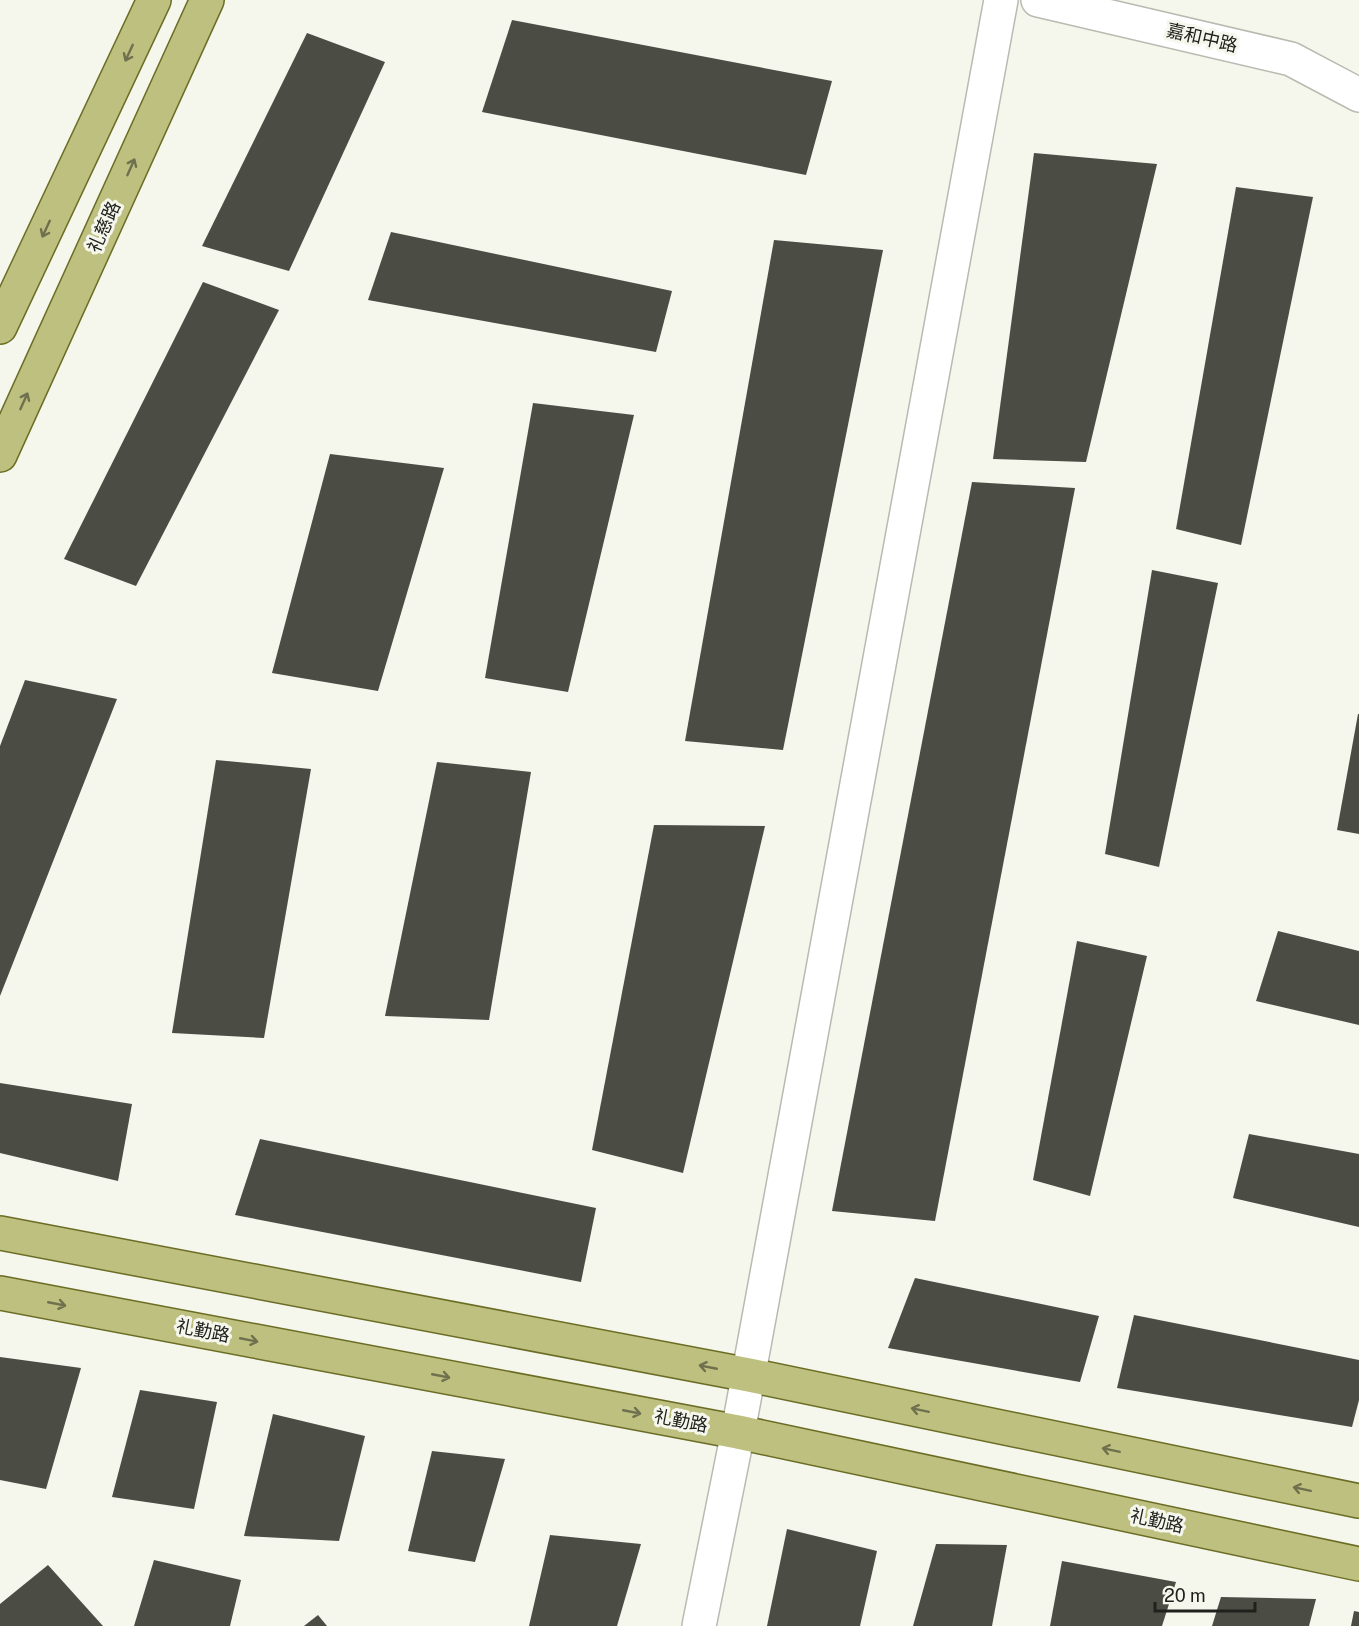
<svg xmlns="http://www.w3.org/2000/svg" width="1359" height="1626" viewBox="0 0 1359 1626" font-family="'Public Sans','Noto Sans SC',sans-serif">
<rect width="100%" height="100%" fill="#f5f6ec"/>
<g fill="#4b4c44">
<path d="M 512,20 L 832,81 L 806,175 L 482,112 Z"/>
<path d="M 307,33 L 385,62 L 289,271 L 202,246 Z"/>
<path d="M 1034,153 L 1157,164 L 1086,462 L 993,459 Z"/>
<path d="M 1236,187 L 1313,197 L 1241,545 L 1176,529 Z"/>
<path d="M 391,232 L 672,291 L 656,352 L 368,300 Z"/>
<path d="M 774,240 L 883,250 L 783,750 L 685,741 Z"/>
<path d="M 203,282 L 279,310 L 136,586 L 64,559 Z"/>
<path d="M 533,403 L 634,415 L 568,692 L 485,678 Z"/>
<path d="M 330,454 L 444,468 L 378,691 L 272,673 Z"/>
<path d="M 972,482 L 1075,488 L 935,1221 L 832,1211 Z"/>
<path d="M 1152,570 L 1218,583 L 1159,867 L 1105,854 Z"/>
<path d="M 25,680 L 117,699 L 0,996 L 0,746 Z"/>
<path d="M 1358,714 L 1359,714 L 1359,834 L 1337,830 Z"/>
<path d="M 216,760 L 311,769 L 264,1038 L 172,1033 Z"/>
<path d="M 437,762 L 531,772 L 489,1020 L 385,1016 Z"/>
<path d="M 654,825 L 765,826 L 683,1173 L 592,1150 Z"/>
<path d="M 1278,931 L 1359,951 L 1359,1025 L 1256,1001 Z"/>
<path d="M 1077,941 L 1147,956 L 1090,1196 L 1033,1180 Z"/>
<path d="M 0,1083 L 132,1104 L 118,1181 L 0,1153 Z"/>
<path d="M 1249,1134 L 1359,1154 L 1359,1227 L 1233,1198 Z"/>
<path d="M 260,1139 L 596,1208 L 581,1282 L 235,1215 Z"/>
<path d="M 915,1278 L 1099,1316 L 1080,1382 L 888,1348 Z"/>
<path d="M 1134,1315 L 1359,1360 L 1359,1400 L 1352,1427 L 1117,1388 Z"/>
<path d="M 0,1357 L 81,1368 L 46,1489 L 0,1480 Z"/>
<path d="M 140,1390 L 217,1402 L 194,1509 L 112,1497 Z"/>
<path d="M 273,1414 L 365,1436 L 339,1541 L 244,1536 Z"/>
<path d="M 432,1451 L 505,1459 L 475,1562 L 408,1551 Z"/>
<path d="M 787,1529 L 877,1551 L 860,1626 L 767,1626 Z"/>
<path d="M 550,1535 L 641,1544 L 617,1626 L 529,1626 Z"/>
<path d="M 936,1544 L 1007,1545 L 992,1626 L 913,1626 Z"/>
<path d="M 154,1560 L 241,1580 L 230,1626 L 134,1626 Z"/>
<path d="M 1062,1561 L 1176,1582 L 1162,1626 L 1050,1626 Z"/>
<path d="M 48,1565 L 103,1626 L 0,1626 L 0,1604 Z"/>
<path d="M 1221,1597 L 1316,1599 L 1309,1626 L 1212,1626 Z"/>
<path d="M 1354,1611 L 1359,1612 L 1359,1626 L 1351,1626 Z"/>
<path d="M 318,1615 L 327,1626 L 304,1626 Z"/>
</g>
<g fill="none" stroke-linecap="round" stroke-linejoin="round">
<defs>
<g id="minor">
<path d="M 1038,0 L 1291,59 L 1359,95"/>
<path d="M 699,1626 L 738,1432 L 1001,0"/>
</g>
<g id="major">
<path d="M 0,327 L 154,0"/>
<path d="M 0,455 L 207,0"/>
<path d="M 0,1233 L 749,1375 L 1359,1501"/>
<path d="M 0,1293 L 738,1432 L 1359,1564"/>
</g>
</defs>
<use href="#minor" stroke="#b9bab1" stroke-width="36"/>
<use href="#major" stroke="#6b6d25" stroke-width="36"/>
<use href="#minor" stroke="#fff" stroke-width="33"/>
<use href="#major" stroke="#bec07f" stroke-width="33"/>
</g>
<defs><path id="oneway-shaft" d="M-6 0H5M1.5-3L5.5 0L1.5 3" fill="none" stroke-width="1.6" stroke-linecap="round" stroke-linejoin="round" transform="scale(1.5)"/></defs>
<g stroke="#6f704e">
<use href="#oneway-shaft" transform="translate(129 53) rotate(115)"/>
<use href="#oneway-shaft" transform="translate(131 167) rotate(-66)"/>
<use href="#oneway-shaft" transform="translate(46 229) rotate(115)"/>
<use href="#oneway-shaft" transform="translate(24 401) rotate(-66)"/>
<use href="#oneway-shaft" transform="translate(57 1304) rotate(11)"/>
<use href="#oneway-shaft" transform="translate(249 1340) rotate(11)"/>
<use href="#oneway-shaft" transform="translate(708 1367) rotate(-169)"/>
<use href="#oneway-shaft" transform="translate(441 1376) rotate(11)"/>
<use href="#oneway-shaft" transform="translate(920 1410) rotate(-168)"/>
<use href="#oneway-shaft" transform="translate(632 1412) rotate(11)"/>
<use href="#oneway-shaft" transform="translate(1111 1450) rotate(-168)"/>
<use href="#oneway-shaft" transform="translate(1302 1489) rotate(-168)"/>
</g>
<g text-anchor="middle" stroke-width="6" stroke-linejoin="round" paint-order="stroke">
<g font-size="18" fill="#20201d" stroke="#f5f6ec">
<text transform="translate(1202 38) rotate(13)" y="6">嘉和中路</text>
<text transform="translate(104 227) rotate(-66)" y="6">礼慈路</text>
<text transform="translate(203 1331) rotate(11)" y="6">礼勤路</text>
<text transform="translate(681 1421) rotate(11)" y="6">礼勤路</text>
<text transform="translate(1157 1521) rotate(12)" y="6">礼勤路</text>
</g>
</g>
<path d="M1155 1602v9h100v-9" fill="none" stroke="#20201d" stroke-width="3"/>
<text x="1164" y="1602" font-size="18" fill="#20201d" stroke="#f5f6ec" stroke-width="4.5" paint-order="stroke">20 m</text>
</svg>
